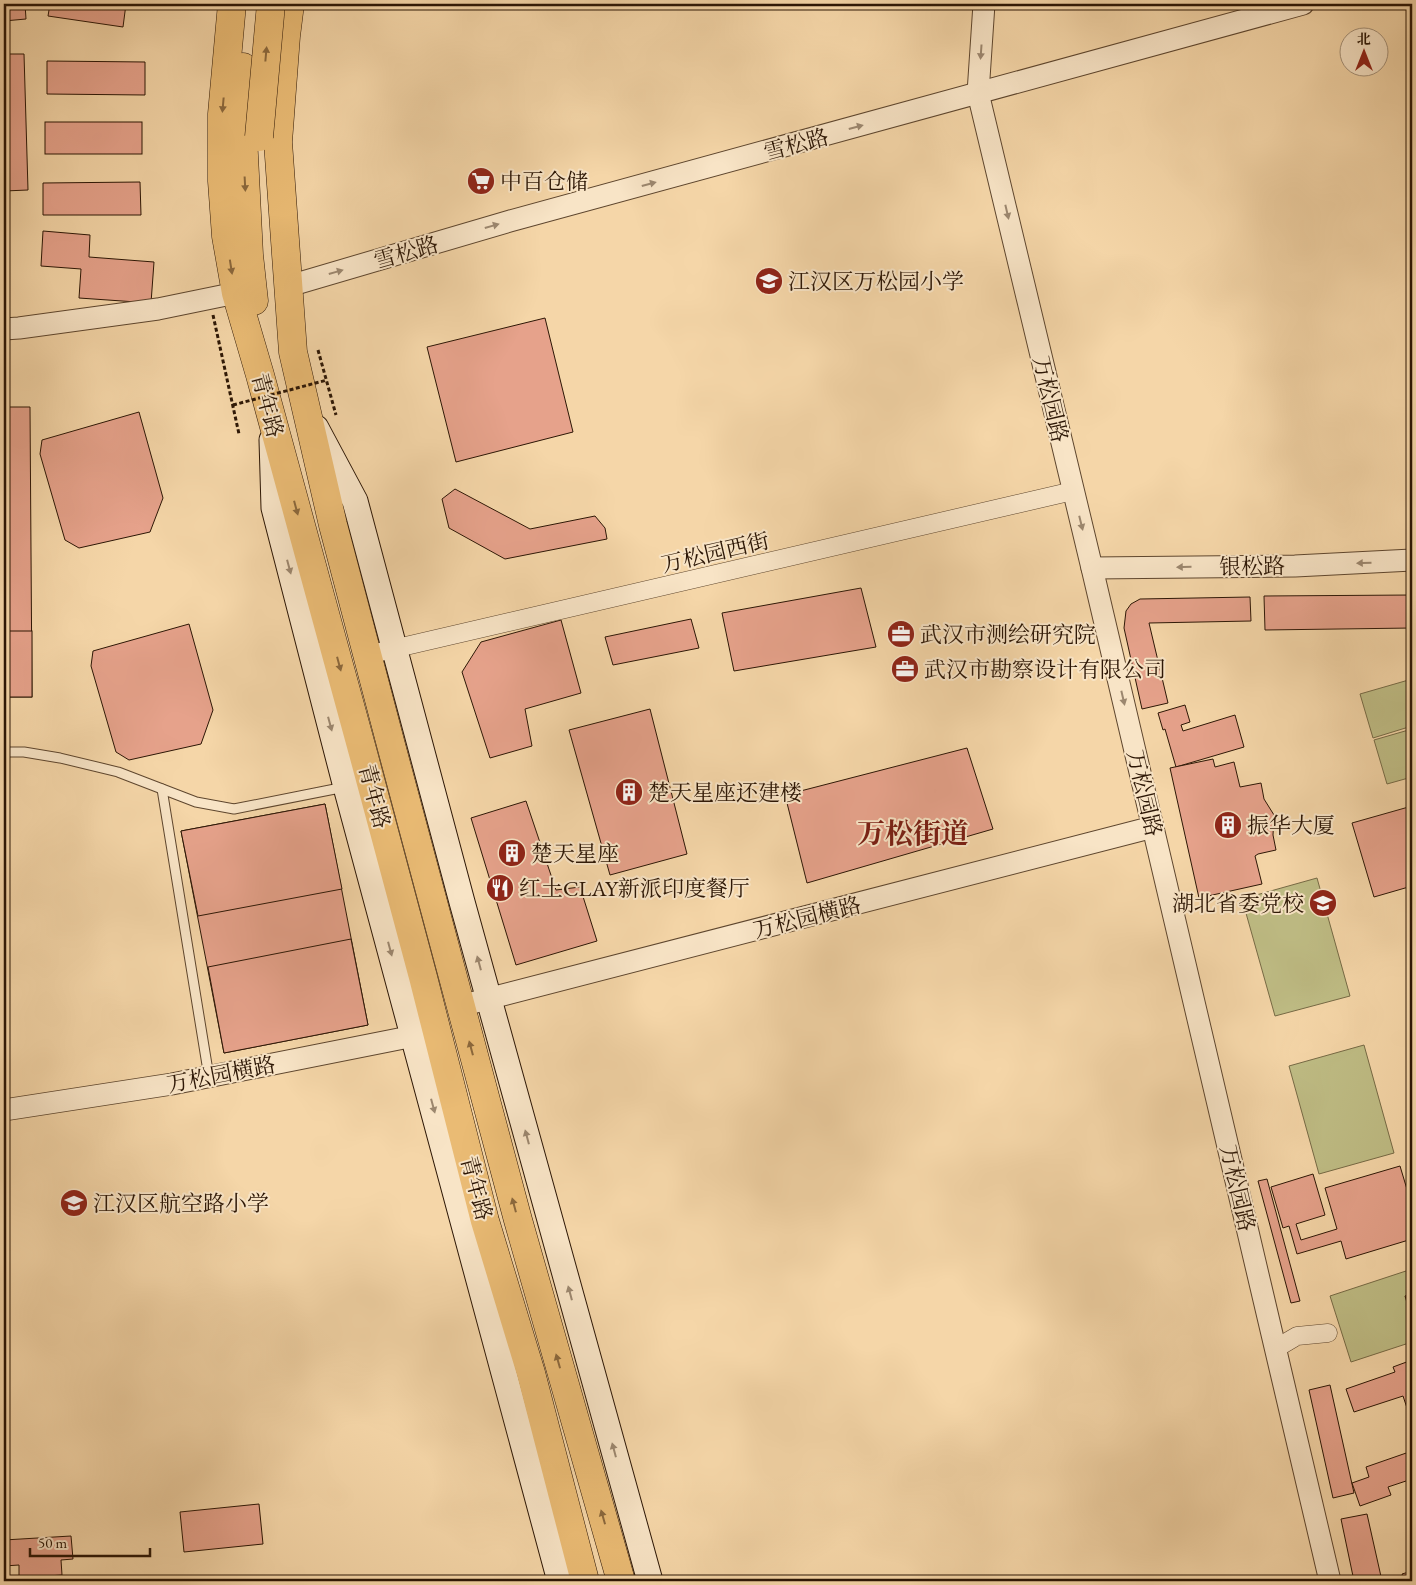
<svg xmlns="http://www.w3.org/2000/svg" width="1416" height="1585" viewBox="0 0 1416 1585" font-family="'EB Garamond','Noto Serif SC',serif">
<rect width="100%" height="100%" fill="#f5d6a8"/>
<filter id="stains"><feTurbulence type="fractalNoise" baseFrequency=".004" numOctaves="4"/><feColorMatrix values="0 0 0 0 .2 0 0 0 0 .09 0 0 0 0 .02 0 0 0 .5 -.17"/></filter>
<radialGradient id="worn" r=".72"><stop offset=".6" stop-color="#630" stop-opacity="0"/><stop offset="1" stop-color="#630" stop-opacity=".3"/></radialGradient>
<g fill="#bfbd85" stroke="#766a45">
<path d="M 1412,679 L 1412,726 L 1373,738 L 1360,694 Z"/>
<path d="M 1412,729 L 1412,777 L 1387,784 L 1374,740 Z"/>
<path d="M 1317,878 L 1350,996 L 1275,1016 L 1242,899 Z"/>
<path d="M 1364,1045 L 1394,1153 L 1319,1174 L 1289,1066 Z"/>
<path d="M 1412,1269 L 1412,1342 L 1351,1362 L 1330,1296 Z"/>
</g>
<g fill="#e6a28b" stroke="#2c1605">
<path d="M 4,4 L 25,4 L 26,19 L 4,21 Z"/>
<path d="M 50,4 L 126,4 L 123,27 L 48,16 Z"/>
<path d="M 4,54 L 24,54 L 28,190 L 4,191 Z"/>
<path d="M 47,61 L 145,62 L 145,95 L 47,94 Z"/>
<rect x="45" y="122" width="97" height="32"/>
<path d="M 140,182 L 141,215 L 43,215 L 43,183 Z"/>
<path d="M 43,231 L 90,235 L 89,257 L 154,262 L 151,303 L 79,298 L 81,269 L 41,266 Z"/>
<path d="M 545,318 L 573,432 L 456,462 L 427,347 Z"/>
<path d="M 4,407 L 30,407 L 32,697 L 4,697 Z"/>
<path d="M 139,412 L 163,498 L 150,532 L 79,548 L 65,540 L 40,454 L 42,440 Z"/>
<path d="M 455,489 L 530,529 L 595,516 L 605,528 L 607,539 L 505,559 L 449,528 L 442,499 Z"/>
<path d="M 861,588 L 876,647 L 734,671 L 722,613 Z"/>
<path d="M 1412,595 L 1412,628 L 1265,630 L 1264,596 Z"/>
<path d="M 1250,597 L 1251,621 L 1149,623 L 1168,703 L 1142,709 L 1124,628 L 1126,611 L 1131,604 L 1140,599 Z"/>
<path d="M 691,619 L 699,648 L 613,665 L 605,637 Z"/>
<path d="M 561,620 L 581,693 L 525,709 L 532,746 L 490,758 L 462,672 L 481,642 Z"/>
<path d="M 189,624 L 213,710 L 201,744 L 129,760 L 116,752 L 91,666 L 93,651 Z"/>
<rect x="4" y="631" width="28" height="66"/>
<path d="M 1185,705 L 1190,722 L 1181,725 L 1183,731 L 1235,715 L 1244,747 L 1176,767 L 1165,729 L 1163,730 L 1158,713 Z"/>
<path d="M 650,709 L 687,854 L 610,875 L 569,730 Z"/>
<path d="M 967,748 L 993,829 L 807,883 L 785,795 Z"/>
<path d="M 1213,759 L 1215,767 L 1234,762 L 1240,787 L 1261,783 L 1264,799 L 1274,815 L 1273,835 L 1276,850 L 1258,854 L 1255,856 L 1262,884 L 1199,898 L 1170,768 Z"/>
<path d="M 526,801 L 556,890 L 580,887 L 597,941 L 516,965 L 471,818 Z"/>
<path d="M 325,804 L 368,1025 L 224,1053 L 181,831 Z"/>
<path d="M 325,804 L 342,889 L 198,916 L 181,831 Z"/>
<path d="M 1412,806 L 1412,886 L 1374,897 L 1352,823 Z"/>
<path d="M 351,939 L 368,1025 L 224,1053 L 208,967 Z"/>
<path d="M 1400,1166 L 1412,1206 L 1412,1239 L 1346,1259 L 1341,1241 L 1297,1254 L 1289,1226 L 1283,1228 L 1271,1187 L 1313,1174 L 1325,1215 L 1296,1224 L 1301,1240 L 1337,1229 L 1325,1188 Z"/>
<path d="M 1267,1179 L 1300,1301 L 1291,1303 L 1258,1181 Z"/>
<path d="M 1411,1294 L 1412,1296 L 1412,1319 L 1405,1296 Z"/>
<path d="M 1412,1360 L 1412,1423 L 1403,1396 L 1354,1412 L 1346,1389 L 1395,1372 L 1393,1367 Z"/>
<path d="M 1330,1385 L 1354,1493 L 1333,1498 L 1309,1390 Z"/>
<path d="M 1412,1451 L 1412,1479 L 1388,1487 L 1391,1495 L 1360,1506 L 1352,1483 L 1369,1477 L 1366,1467 Z"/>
<path d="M 259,1504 L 263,1544 L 184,1552 L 180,1512 Z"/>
<path d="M 1367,1514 L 1382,1581 L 1354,1581 L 1341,1519 Z"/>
<path d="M 71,1536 L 73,1559 L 61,1560 L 62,1575 L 19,1578 L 19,1565 L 4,1566 L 4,1540 Z"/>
<path d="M 1412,1571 L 1412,1581 L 1405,1581 L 1402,1574 Z"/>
</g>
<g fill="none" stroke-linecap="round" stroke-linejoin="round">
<defs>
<g id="service">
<path d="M 4,752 L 24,752 L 60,758 L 118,772 L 196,802 L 234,809 L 345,787"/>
<path d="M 162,789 L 209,1077"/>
</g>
<g id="minor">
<path d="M 367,655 L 1073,491"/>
<path d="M 1275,1349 L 1297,1336 L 1328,1333"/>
</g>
<g id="tertiary">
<path d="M 984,4 L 978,93 L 1092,568 L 1330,1581"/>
<path d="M 289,286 L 510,221 L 1303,4"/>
<path d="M 4,329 L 19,328 L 158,309 L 236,293"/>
<path d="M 1092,568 L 1295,566 L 1412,560"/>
<path d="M 460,1006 L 1153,827"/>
<path d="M 4,1110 L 172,1084 L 429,1033"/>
</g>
<g id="secondary">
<path d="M 316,428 L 355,501 L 462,902 L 650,1581"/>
<path d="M 272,440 L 274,508 L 346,787 L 560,1581"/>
</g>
<g id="primary">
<path d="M 232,4 L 222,114 L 222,181 L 226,236 L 236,293 L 260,375 L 363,753 L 423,977 L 485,1221 L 531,1373 L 585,1581"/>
<path d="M 290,4 L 286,36 L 278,142 L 293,352 L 333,525 L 391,745 L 518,1220 L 621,1581"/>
<path d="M 243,67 L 243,136 L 249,255 L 254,301"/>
</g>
</defs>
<use href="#service" stroke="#5e462e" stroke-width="11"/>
<use href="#minor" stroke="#5e462e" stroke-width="19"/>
<use href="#tertiary" stroke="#5e462e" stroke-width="23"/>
<use href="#secondary" stroke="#2c1605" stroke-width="27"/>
<use href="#primary" stroke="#2c1605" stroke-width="29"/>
<g stroke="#2c1605" stroke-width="3" stroke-dasharray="4 2.5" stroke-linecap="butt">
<path d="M 213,315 L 239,434"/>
<path d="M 318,350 L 336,415"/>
</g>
<use href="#service" stroke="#f8e4c6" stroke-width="9"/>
<use href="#minor" stroke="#f8e4c6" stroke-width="18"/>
<use href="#tertiary" stroke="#f8e4c6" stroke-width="21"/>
<use href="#secondary" stroke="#f8e4c6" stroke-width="25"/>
<use href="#primary" stroke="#eabb74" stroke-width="28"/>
<defs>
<path id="primary-bridge" d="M 259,137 L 271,4"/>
</defs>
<use href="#primary-bridge" stroke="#2c1605" stroke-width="29" stroke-linecap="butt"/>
<path stroke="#2c1605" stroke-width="3" stroke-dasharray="4 2.5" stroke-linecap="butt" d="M 233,405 L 327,380"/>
<use href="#primary-bridge" stroke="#eabb74" stroke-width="28"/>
</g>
<defs><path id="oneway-solid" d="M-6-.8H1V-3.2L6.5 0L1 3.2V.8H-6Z" transform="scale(1.25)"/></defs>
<g fill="#9c876f">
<use href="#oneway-solid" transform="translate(981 52) rotate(94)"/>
<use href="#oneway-solid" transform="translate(856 127) rotate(-15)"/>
<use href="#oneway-solid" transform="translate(649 184) rotate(-15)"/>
<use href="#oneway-solid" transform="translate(1007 212) rotate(77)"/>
<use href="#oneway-solid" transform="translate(492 226) rotate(-16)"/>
<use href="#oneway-solid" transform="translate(336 272) rotate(-16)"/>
<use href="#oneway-solid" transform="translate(1081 523) rotate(76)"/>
<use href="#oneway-solid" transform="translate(1364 563) rotate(178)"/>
<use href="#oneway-solid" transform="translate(289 567) rotate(75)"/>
<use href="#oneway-solid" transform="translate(1184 567) rotate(179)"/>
<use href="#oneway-solid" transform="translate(1123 698) rotate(77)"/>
<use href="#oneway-solid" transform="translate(330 724) rotate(75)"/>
<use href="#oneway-solid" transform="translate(390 949) rotate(75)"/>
<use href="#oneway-solid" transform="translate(479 963) rotate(-105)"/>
<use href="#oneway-solid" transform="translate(433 1106) rotate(75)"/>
<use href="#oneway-solid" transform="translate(527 1137) rotate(-105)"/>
<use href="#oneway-solid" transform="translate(570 1293) rotate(-105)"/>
<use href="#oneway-solid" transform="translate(614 1450) rotate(-105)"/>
</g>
<g fill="#8b683c">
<use href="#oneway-solid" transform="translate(266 54) rotate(-85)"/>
<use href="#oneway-solid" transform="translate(223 105) rotate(95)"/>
<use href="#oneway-solid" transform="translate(245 184) rotate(87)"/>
<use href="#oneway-solid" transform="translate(231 267) rotate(81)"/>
<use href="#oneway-solid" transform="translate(296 508) rotate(75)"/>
<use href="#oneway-solid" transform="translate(339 664) rotate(75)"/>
<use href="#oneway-solid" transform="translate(471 1048) rotate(-105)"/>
<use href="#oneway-solid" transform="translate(514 1205) rotate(-105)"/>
<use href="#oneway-solid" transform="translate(558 1361) rotate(-106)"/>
<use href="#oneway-solid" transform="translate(603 1517) rotate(-106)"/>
</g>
<defs>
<symbol id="supermarket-disc" viewBox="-11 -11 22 22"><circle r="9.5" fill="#8f2418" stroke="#f8e4c6"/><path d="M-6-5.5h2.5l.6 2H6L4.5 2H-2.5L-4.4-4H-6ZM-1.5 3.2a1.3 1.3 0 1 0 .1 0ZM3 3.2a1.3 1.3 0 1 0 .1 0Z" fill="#fff"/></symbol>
<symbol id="school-disc" viewBox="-11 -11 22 22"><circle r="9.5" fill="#8f2418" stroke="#f8e4c6"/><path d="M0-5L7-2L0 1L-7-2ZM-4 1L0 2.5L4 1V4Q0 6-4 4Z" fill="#fff"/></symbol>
<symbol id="office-disc" viewBox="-11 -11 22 22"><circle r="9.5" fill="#8f2418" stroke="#f8e4c6"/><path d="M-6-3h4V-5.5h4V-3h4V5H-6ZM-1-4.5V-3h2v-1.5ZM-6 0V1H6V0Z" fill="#fff"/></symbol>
<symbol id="building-disc" viewBox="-11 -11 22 22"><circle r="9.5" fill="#8f2418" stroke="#f8e4c6"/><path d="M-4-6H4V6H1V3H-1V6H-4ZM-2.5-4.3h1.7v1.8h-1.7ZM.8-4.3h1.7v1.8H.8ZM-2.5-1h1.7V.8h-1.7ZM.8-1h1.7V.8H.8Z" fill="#fff"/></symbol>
<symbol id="restaurant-disc" viewBox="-11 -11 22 22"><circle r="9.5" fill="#8f2418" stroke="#f8e4c6"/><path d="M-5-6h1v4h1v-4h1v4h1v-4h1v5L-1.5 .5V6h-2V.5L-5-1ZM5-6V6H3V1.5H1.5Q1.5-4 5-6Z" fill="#fff"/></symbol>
</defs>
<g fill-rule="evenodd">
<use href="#supermarket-disc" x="465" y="165" width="32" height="32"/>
<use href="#school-disc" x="753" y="265" width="32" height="32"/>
<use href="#office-disc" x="885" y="618" width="32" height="32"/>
<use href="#office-disc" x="889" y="653" width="32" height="32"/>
<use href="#building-disc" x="613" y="776" width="32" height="32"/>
<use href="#building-disc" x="1212" y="809" width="32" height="32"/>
<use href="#building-disc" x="496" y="837" width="32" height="32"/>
<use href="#restaurant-disc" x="484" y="872" width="32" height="32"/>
<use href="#school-disc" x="1307" y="887" width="32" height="32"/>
<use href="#school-disc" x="58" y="1187" width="32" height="32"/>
</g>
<g text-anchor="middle" stroke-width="4" stroke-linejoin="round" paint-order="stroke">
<g font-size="22" fill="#2c1605" stroke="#f8e4c6">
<text transform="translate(796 144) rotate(-15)" y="8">雪松路</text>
<text transform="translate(406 252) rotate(-16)" y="8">雪松路</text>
<text transform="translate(1051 399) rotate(77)" y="8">万松园路</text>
<text transform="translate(268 405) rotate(75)" y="8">青年路</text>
<text transform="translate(715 552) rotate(-13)" y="8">万松园西街</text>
<text transform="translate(1252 566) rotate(-1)" y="8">银松路</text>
<text transform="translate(1145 793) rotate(77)" y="8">万松园路</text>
<text transform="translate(375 796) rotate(75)" y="8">青年路</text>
<text transform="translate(807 917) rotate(-14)" y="8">万松园横路</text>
<text transform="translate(221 1074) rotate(-11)" y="8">万松园横路</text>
<text transform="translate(477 1188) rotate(75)" y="8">青年路</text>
<text transform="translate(1238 1188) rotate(77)" y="8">万松园路</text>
</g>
<g font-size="22" fill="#2c1605" stroke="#f8e4c6" text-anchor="start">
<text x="500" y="189">中百仓储</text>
<text x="788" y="289">江汉区万松园小学</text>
<text x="920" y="642">武汉市测绘研究院</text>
<text x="924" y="677">武汉市勘察设计有限公司</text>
<text x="648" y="800">楚天星座还建楼</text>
<text x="1247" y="833">振华大厦</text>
<text x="531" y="861">楚天星座</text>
<text x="519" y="896">红土CLAY新派印度餐厅</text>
<text x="1304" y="911" text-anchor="end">湖北省委党校</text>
<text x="93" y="1211">江汉区航空路小学</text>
</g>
<g font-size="28" font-weight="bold" fill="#7a1f14" stroke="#f8e4c6">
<text x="913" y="843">万松街道</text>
</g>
</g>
<rect width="1416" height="1585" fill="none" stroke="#f5d6a8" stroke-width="20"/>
<rect x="5" y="5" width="1406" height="1575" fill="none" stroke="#2c1605" stroke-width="2.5"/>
<rect x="10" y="10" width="1396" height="1565" fill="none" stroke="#2c1605"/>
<g transform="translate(1364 52)"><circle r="24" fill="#f8e4c6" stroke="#a69279"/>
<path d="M0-4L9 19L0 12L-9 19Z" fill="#8f2418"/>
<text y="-8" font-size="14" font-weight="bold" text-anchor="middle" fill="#2c1605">北</text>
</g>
<path d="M30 1548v8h120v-8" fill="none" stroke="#2c1605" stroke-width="2.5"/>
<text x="38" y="1548" font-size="15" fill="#2c1605" stroke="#f8e4c6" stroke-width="4" paint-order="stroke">50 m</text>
<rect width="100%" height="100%" filter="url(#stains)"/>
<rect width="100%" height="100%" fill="url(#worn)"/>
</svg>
